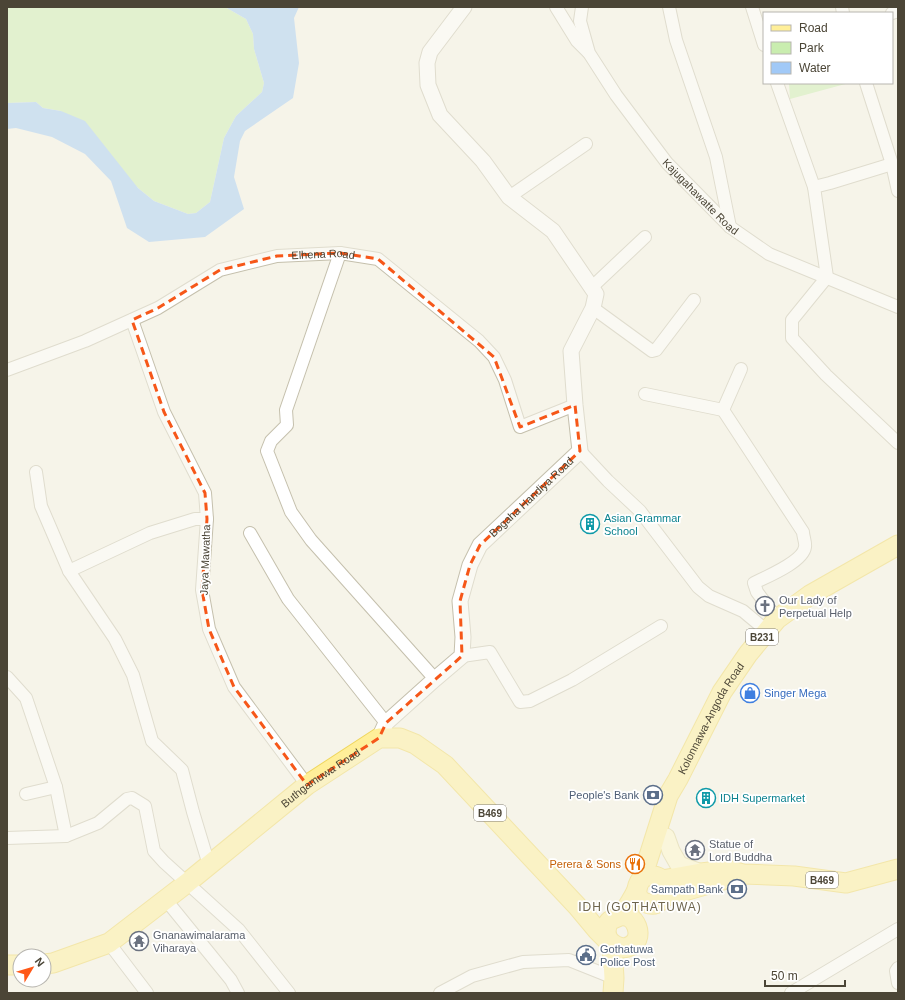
<svg xmlns="http://www.w3.org/2000/svg" width="905" height="1000" viewBox="0 0 905 1000" font-family="Arial,sans-serif">
<rect width="100%" height="100%" fill="#f6f4e9"/>
<g fill="#c9edaf">
<path d="M 7,7 L 225,7 L 246,19 L 253,34 L 254,49 L 264,83 L 262,92 L 236,116 L 224,138 L 210,202 L 196,213 L 188,214 L 154,201 L 138,188 L 61,111 L 43,108 L 36,102 L 7,103 Z"/>
<path d="M 789,83 L 849,83 L 790,99 Z"/>
</g>
<path fill="#a1c9f7" d="M 225,7 L 299,7 L 294,18 L 299,63 L 293,98 L 245,131 L 240,141 L 234,177 L 244,209 L 205,237 L 149,242 L 127,228 L 111,181 L 85,154 L 52,137 L 16,128 L 7,129 L 7,103 L 36,102 L 43,108 L 61,111 L 85,121 L 138,188 L 154,201 L 188,214 L 196,213 L 210,202 L 224,138 L 236,116 L 262,92 L 264,83 L 254,49 L 253,34 L 246,19 Z"/>
<g fill="none" stroke-linecap="round" stroke-linejoin="round">
<defs>
<g id="minor">
<path d="M 556,7 L 577,41 L 588,52"/>
<path id="s1" d="M 582,7 L 580,21 L 589,53 L 616,95 L 667,163 L 730,227 L 769,254 L 898,307"/>
<path d="M 669,7 L 676,40 L 716,157 L 730,227"/>
<path d="M 752,7 L 764,45"/>
<path d="M 842,7 L 843,13"/>
<path d="M 892,13 L 898,11"/>
<path d="M 777,83 L 814,187 L 827,277 L 792,320 L 792,338 L 826,375 L 898,443"/>
<path d="M 866,83 L 892,164 L 898,191"/>
<path d="M 814,187 L 830,183 L 892,164"/>
<path d="M 509,197 L 586,144"/>
<path d="M 340,253 L 286,410 L 287,425 L 271,441 L 267,451 L 291,512 L 311,540 L 435,679"/>
<path d="M 592,287 L 645,237"/>
<path d="M 593,308 L 652,351 L 656,350 L 694,300"/>
<path d="M 132,320 L 164,412 L 205,493 L 207,519 L 202,590 L 209,629 L 234,687 L 307,785"/>
<path id="s2" d="M 7,370 L 85,341 L 158,308 L 220,270 L 277,256 L 340,253 L 378,259 L 479,341 L 494,357 L 505,380 L 520,427 L 575,405"/>
<path d="M 645,394 L 723,410 L 741,369"/>
<path d="M 723,410 L 803,532 C 803,536 806,543 805,547 C 803,562 766,577 754,583 L 757,592 L 777,619"/>
<path d="M 580,451 L 608,481 L 640,511 L 698,587 L 709,596 L 743,611 L 767,631"/>
<path d="M 36,472 L 41,506 L 69,571 L 115,639 L 133,675 L 152,741 L 182,770 L 193,812 L 209,865"/>
<path d="M 250,533 L 288,599 L 386,723"/>
<path d="M 69,571 L 150,533 L 195,519 L 207,519"/>
<path d="M 462,656 L 490,652 L 520,702 L 530,701 L 572,680 L 661,626"/>
<path d="M 7,677 L 26,698 L 56,787 L 66,836"/>
<path d="M 26,794 L 56,787"/>
<path d="M 7,838 L 66,836 L 98,823 L 127,799 L 132,798 L 145,806 L 154,851 L 164,862 L 239,930 L 289,993"/>
<path d="M 166,900 L 231,980 L 238,993"/>
<path d="M 109,943 L 147,993"/>
<path d="M 898,968 L 896,971 L 898,983"/>
<path d="M 440,993 L 472,976 L 523,962 L 569,960 L 614,978"/>
<path d="M 791,993 L 898,929"/>
</g>
<g id="tertiary">
<path id="s3" d="M 379,738 L 386,723 L 435,679 L 462,656 L 463,637 L 460,601 L 470,565 L 480,545 L 580,451 L 575,405 L 571,351 L 593,308 L 596,294 L 553,231 L 509,197 L 483,161 L 440,115 L 428,85 L 427,63 L 430,52 L 464,7"/>
</g>
<path id="secondary" d="M 666,837 L 671,851 L 679,865 L 701,873"/>
<g id="primary">
<path id="s4" d="M 642,878 C 673,865 670,912 646,903 C 633,899 636,886 642,878 L 668,796 L 678,779 L 722,692 L 748,654 L 777,619 L 810,595 L 898,545"/>
<path d="M 662,880 L 701,873 L 727,870 L 743,874 L 794,876 L 846,883 L 898,869"/>
<path d="M 663,897 L 723,880"/>
<path d="M 620,915 C 623,916 627,916 629,917 C 636,921 640,931 637,939 C 628,957 601,944 607,926 C 609,918 616,919 621,915 C 627,909 632,899 636,892"/>
<path d="M 612,944 L 614,978 L 613,993"/>
<path id="s5" d="M 44,964 L 53,963 L 109,943 L 187,883 L 307,785 L 379,738 L 400,738 L 415,744 L 445,765 L 577,906 L 597,930 L 609,942"/>
<path d="M 7,965 L 20,965"/>
</g>
</defs>
<use href="#minor" stroke="#c5c0ad" stroke-width="14"/>
<use href="#tertiary" stroke="#c5c0ad" stroke-width="17"/>
<use href="#secondary" stroke="#dad095" stroke-width="19"/>
<use href="#primary" stroke="#efd65e" stroke-width="21"/>
<use href="#minor" stroke="#fff" stroke-width="12"/>
<use href="#tertiary" stroke="#fff" stroke-width="15"/>
<use href="#secondary" stroke="#fff9ca" stroke-width="17"/>
<use href="#primary" stroke="#ffef99" stroke-width="19"/>
</g>
<path d="M0 0H905V1000H0ZM 340,253 L 378,259 L 494,357 L 520,427 L 575,405 L 580,451 L 480,545 L 470,565 L 460,601 L 462,656 L 386,723 L 379,738 L 307,785 L 234,687 L 209,629 L 202,590 L 207,519 L 205,493 L 164,412 L 132,320 L 158,308 L 220,270 L 277,256 Z" fill="#f6f4e9" fill-opacity=".55" fill-rule="evenodd"/>
<path fill="none" stroke="#f65719" stroke-width="3" stroke-dasharray="8 5" stroke-linejoin="round" d="M 340,253 L 378,259 L 494,357 L 520,427 L 575,405 L 580,451 L 480,545 L 470,565 L 460,601 L 462,656 L 386,723 L 379,738 L 307,785 L 234,687 L 209,629 L 202,590 L 207,519 L 205,493 L 164,412 L 132,320 L 158,308 L 220,270 L 277,256 Z"/>
<defs>
<symbol id="building-ring" viewBox="-11 -11 22 22"><circle r="9.5" fill="#fff" stroke="#0f9aa8" stroke-width="1.5"/><path d="M-4-6H4V6H1V3H-1V6H-4ZM-2.5-4.3h1.7v1.8h-1.7ZM.8-4.3h1.7v1.8H.8ZM-2.5-1h1.7V.8h-1.7ZM.8-1h1.7V.8H.8Z" fill="#0f9aa8"/></symbol>
<symbol id="church-ring" viewBox="-11 -11 22 22"><circle r="9.5" fill="#fff" stroke="#6b7280" stroke-width="1.5"/><path d="M-1.2-6h2.4v3.5h3.3v2.4h-3.3V6h-2.4V-.1h-3.3v-2.4h3.3Z" fill="#6b7280"/></symbol>
<symbol id="shop-ring" viewBox="-11 -11 22 22"><circle r="9.5" fill="#fff" stroke="#3f7fe0" stroke-width="1.5"/><path d="M-5-2.5h2.3a2.7 3.5 0 0 1 5.4 0H5L5.5 6h-11ZM-1.5-2.5h3a1.5 2.3 0 0 0-3 0Z" fill="#3f7fe0"/></symbol>
<symbol id="bank-ring" viewBox="-11 -11 22 22"><circle r="9.5" fill="#fff" stroke="#5c6f8a" stroke-width="1.5"/><path d="M-6-4H6V4H-6ZM0-2.3a2.3 2.3 0 1 0 0 4.6a2.3 2.3 0 1 0 0-4.6Z" fill="#5c6f8a"/></symbol>
<symbol id="temple-ring" viewBox="-11 -11 22 22"><circle r="9.5" fill="#fff" stroke="#6b7280" stroke-width="1.5"/><path d="M0-6L5-2H3V0L6.5 2.5H4V6H1.5V3h-3V6H-4V2.5H-6.5L-3 0V-2H-5Z" fill="#6b7280"/></symbol>
<symbol id="restaurant-ring" viewBox="-11 -11 22 22"><circle r="9.5" fill="#fff" stroke="#e8710a" stroke-width="1.5"/><path d="M-5-6h1v4h1v-4h1v4h1v-4h1v5L-1.5 .5V6h-2V.5L-5-1ZM5-6V6H3V1.5H1.5Q1.5-4 5-6Z" fill="#e8710a"/></symbol>
<symbol id="civic-ring" viewBox="-11 -11 22 22"><circle r="9.5" fill="#fff" stroke="#5c6f8a" stroke-width="1.5"/><path d="M-.6-6.5H3V-4.5H.6V-3L4-1V1h2V6H-6V1h2V-1L-.6-3ZM-1.2 2.5V6h2.4V2.5Z" fill="#5c6f8a"/></symbol>
</defs>
<g fill-rule="evenodd">
<use href="#building-ring" x="579" y="513" width="22" height="22"/>
<use href="#church-ring" x="754" y="595" width="22" height="22"/>
<use href="#shop-ring" x="739" y="682" width="22" height="22"/>
<use href="#bank-ring" x="642" y="784" width="22" height="22"/>
<use href="#building-ring" x="695" y="787" width="22" height="22"/>
<use href="#temple-ring" x="684" y="839" width="22" height="22"/>
<use href="#restaurant-ring" x="624" y="853" width="22" height="22"/>
<use href="#bank-ring" x="726" y="878" width="22" height="22"/>
<use href="#temple-ring" x="128" y="930" width="22" height="22"/>
<use href="#civic-ring" x="575" y="944" width="22" height="22"/>
</g>
<g text-anchor="middle" stroke-width="3.5" stroke-linejoin="round" paint-order="stroke">
<g fill="#fff" stroke="#817d72" stroke-width="1">
<rect x="746" y="629" width="32" height="16" rx="3"/>
<rect x="474" y="805" width="32" height="16" rx="3"/>
<rect x="806" y="872" width="32" height="16" rx="3"/>
</g>
<g font-size="10" font-weight="bold" fill="#4b4536">
<text x="762" y="641">B231</text>
<text x="490" y="817">B469</text>
<text x="822" y="884">B469</text>
</g>
<g font-size="11" fill="#4b4536" stroke="#fff">
<text dy="4" stroke="none"><textPath href="#s1" startOffset="230">Kajugahawatte Road</textPath></text>
<text dy="4" stroke="none"><textPath href="#s2" startOffset="341">Elhena Road</textPath></text>
<text dy="4" stroke="none"><textPath href="#s3" startOffset="303">Bogaha Handiya Road</textPath></text>
<text transform="translate(205 560) rotate(-88)" y="4">Jaya Mawatha</text>
<text dy="4" stroke="none"><textPath href="#s4" startOffset="264">Kolonnawa-Angoda Road</textPath></text>
<text dy="4" stroke="none"><textPath href="#s5" startOffset="337">Buthgamuwa Road</textPath></text>
</g>
<g font-size="11" fill="#0d838f" stroke="#fff" text-anchor="start">
<text x="604" y="522">Asian Grammar<tspan x="604" dy="13">School</tspan></text>
<text x="720" y="802">IDH Supermarket</text>
</g>
<g font-size="11" fill="#5b616d" stroke="#fff" text-anchor="start">
<text x="779" y="604">Our Lady of<tspan x="779" dy="13">Perpetual Help</tspan></text>
<text x="709" y="848">Statue of<tspan x="709" dy="13">Lord Buddha</tspan></text>
<text x="153" y="939">Gnanawimalarama<tspan x="153" dy="13">Viharaya</tspan></text>
</g>
<g font-size="11" fill="#366cbe" stroke="#fff" text-anchor="start">
<text x="764" y="697">Singer Mega</text>
</g>
<g font-size="11" fill="#4e5e75" stroke="#fff" text-anchor="end">
<text x="639" y="799">People's Bank</text>
<text x="723" y="893">Sampath Bank</text>
<text x="600" y="953" text-anchor="start">Gothatuwa<tspan x="600" dy="13">Police Post</tspan></text>
</g>
<g font-size="11" fill="#c56008" stroke="#fff" text-anchor="end">
<text x="621" y="868">Perera &amp; Sons</text>
</g>
<g font-size="12" letter-spacing="1" fill="#6e654d" stroke="#fff">
<text x="640" y="911">IDH (GOTHATUWA)</text>
</g>
</g>
<rect width="905" height="1000" fill="none" stroke="#4b4536" stroke-width="16"/>
<rect x="763" y="12" width="130" height="72" fill="#ffffff" stroke="#b7b5af"/>
<rect x="771" y="25" width="20" height="6" fill="#ffef99" stroke="#b7b5af"/>
<text x="799" y="32" font-size="12" fill="#4b4536">Road</text>
<rect x="771" y="42" width="20" height="12" fill="#c9edaf" stroke="#b7b5af"/>
<text x="799" y="52" font-size="12" fill="#4b4536">Park</text>
<rect x="771" y="62" width="20" height="12" fill="#a1c9f7" stroke="#b7b5af"/>
<text x="799" y="72" font-size="12" fill="#4b4536">Water</text>
<g transform="translate(32 968) rotate(52)"><circle r="19" fill="#ffffff" stroke="#b7b5af"/>
<path d="M0-3L7 15L0 10L-7 15Z" fill="#ff5817"/>
<text y="-6" font-size="11" font-weight="bold" text-anchor="middle" fill="#4b4536">N</text>
</g>
<path d="M765 980v6h80v-6" fill="none" stroke="#4b4536" stroke-width="2"/>
<text x="771" y="980" font-size="12" fill="#4b4536" stroke="#ffffff" stroke-width="3" paint-order="stroke">50 m</text>
</svg>
